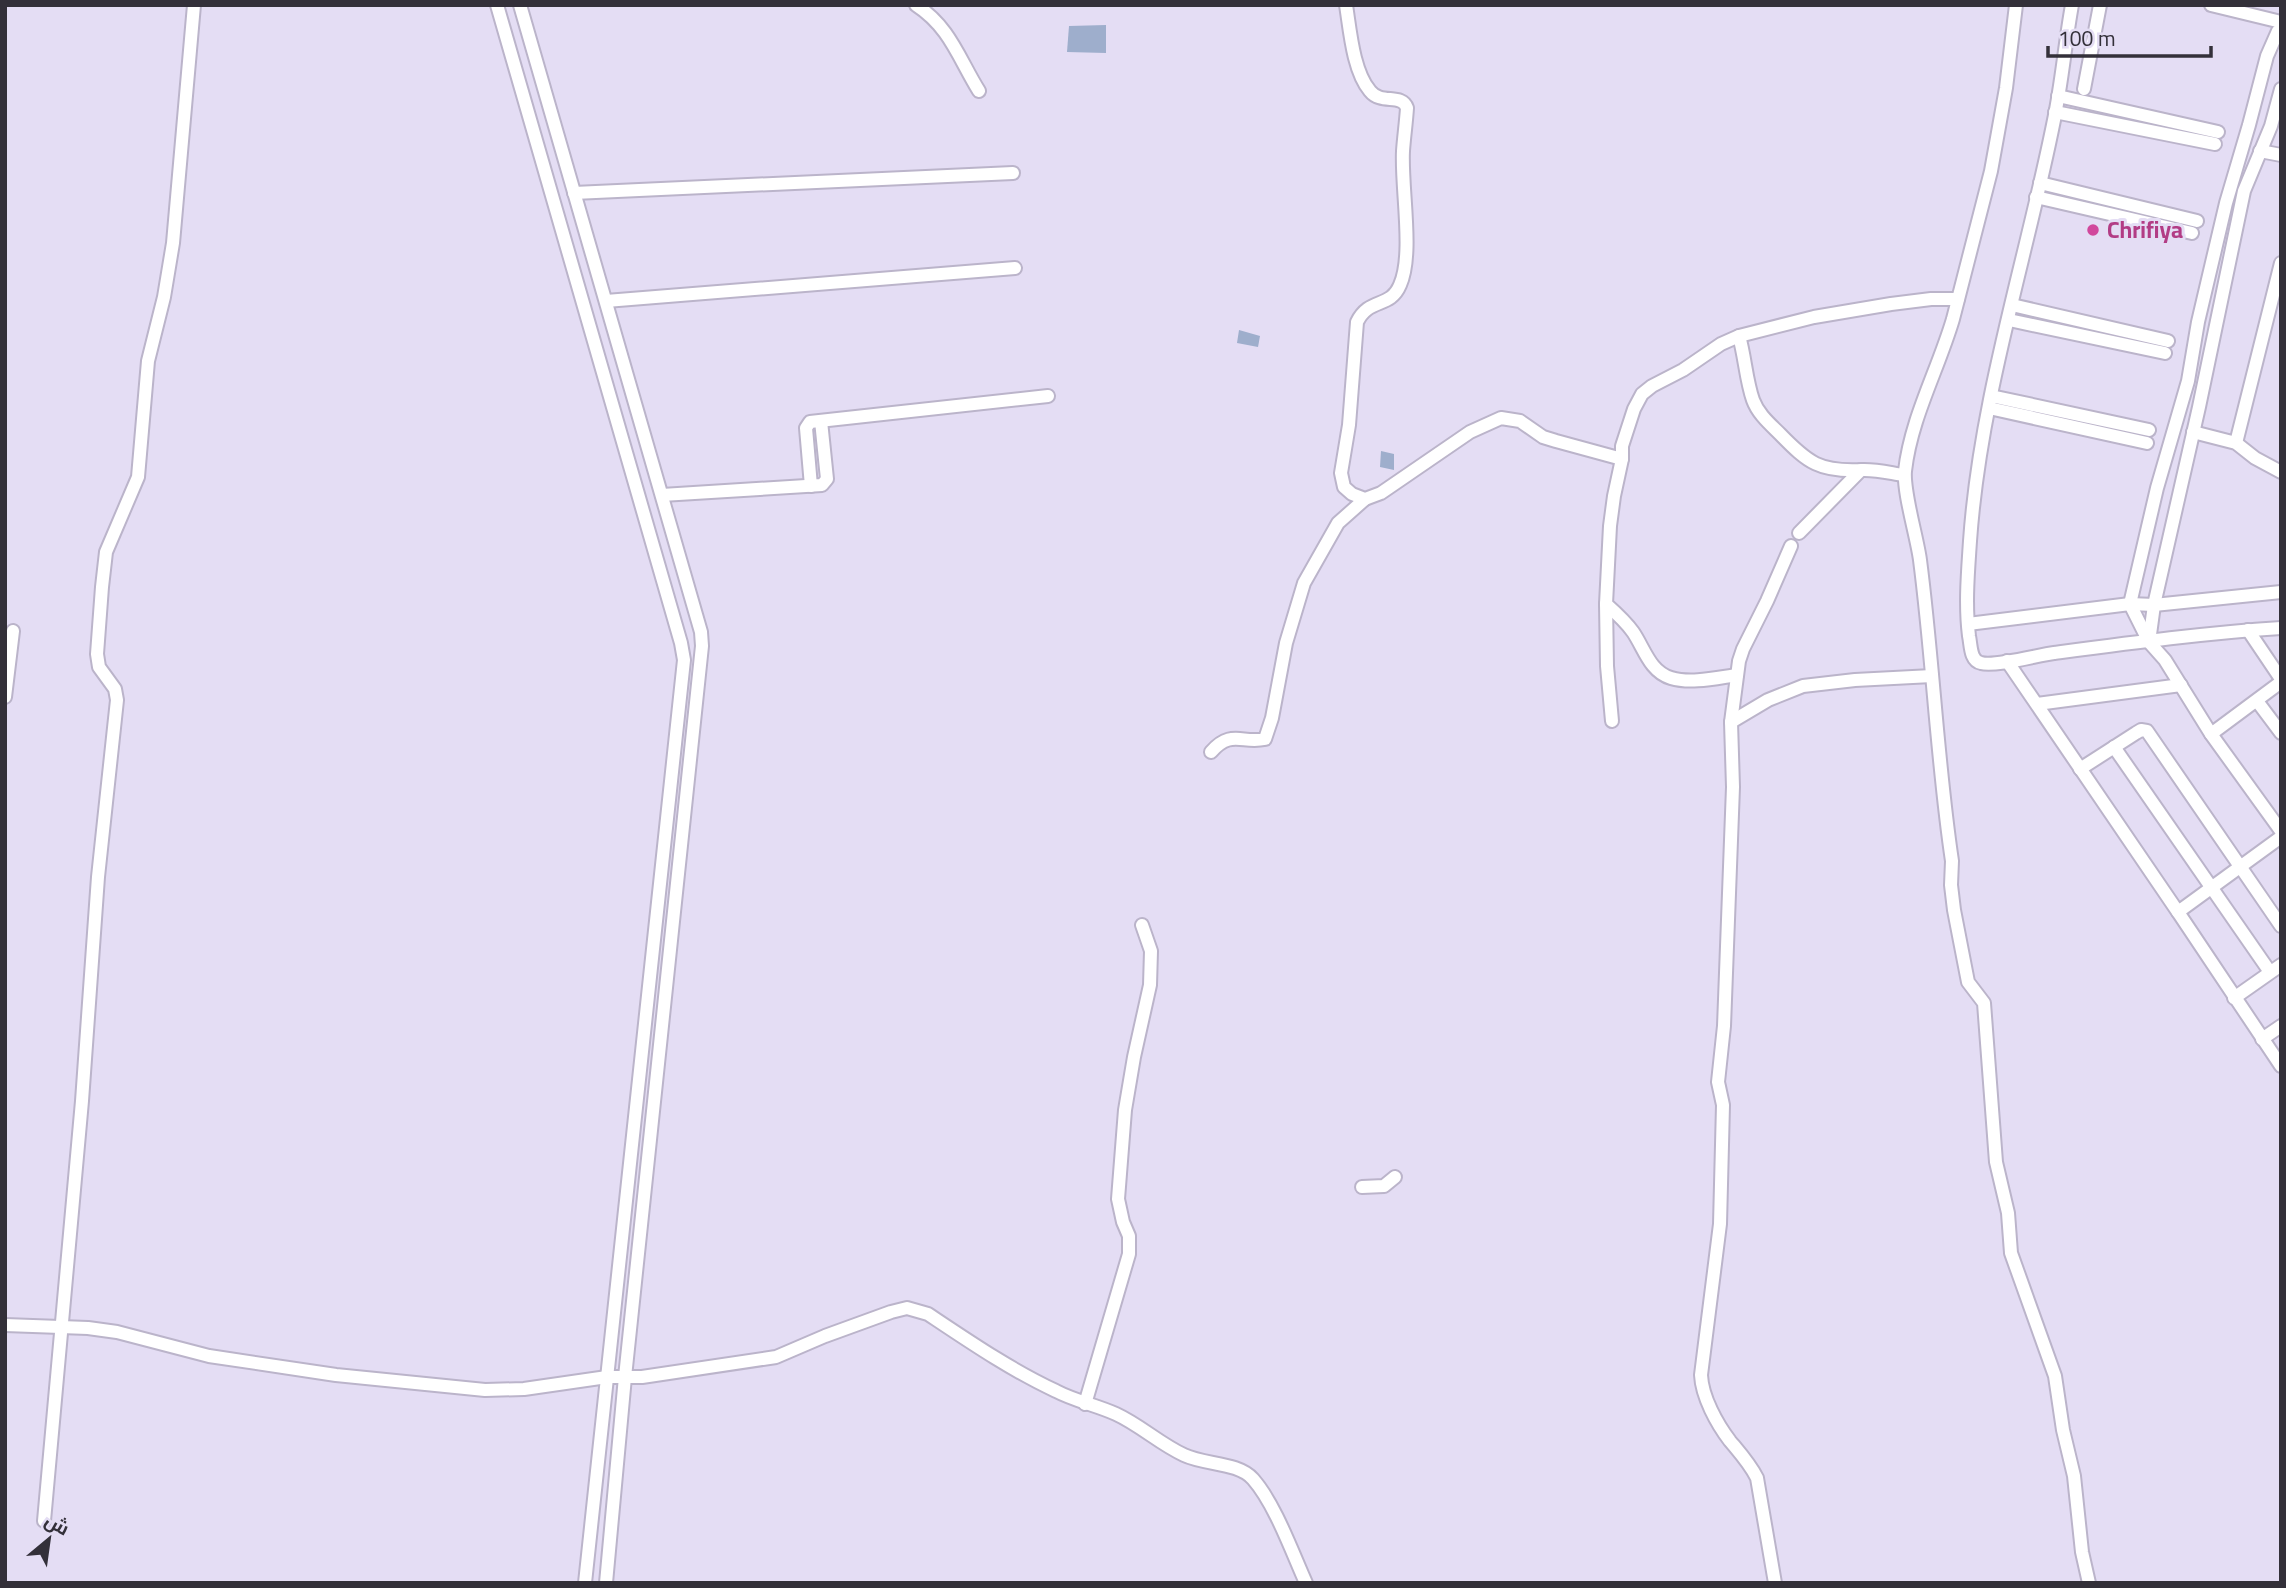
<svg xmlns="http://www.w3.org/2000/svg" width="2286" height="1588" viewBox="0 0 2286 1588" font-family="Georgia,Cairo,serif">
<rect width="100%" height="100%" fill="#e4ddf4"/>
<g fill="#9eaecc">
<path d="M 1106,25 L 1106,53 L 1067,52 L 1069,26 Z"/>
<path d="M 1239,330 L 1260,336 L 1258,347 L 1237,343 Z"/>
<path d="M 1381,451 L 1394,454 L 1394,470 L 1380,467 Z"/>
</g>
<g fill="none" stroke-linecap="round" stroke-linejoin="round">
<defs>
<g id="minor">
<path d="M 497,5 L 681,643 L 684,660 L 585,1583"/>
<path d="M 520,5 L 701,632 L 702,646 L 625,1377 L 606,1583"/>
<path d="M 916,5 C 950,27 959,59 979,91"/>
<path d="M 1346,5 C 1350,30 1353,71 1370,91 C 1381,105 1402,93 1407,108 C 1406,123 1404,137 1403,151 C 1401,188 1414,254 1400,285 C 1390,309 1369,297 1357,322 L 1349,425 L 1341,473 L 1344,487 L 1352,494 L 1365,499 L 1381,493 L 1470,432 L 1501,418 L 1520,421 L 1543,437 L 1556,441 L 1622,459"/>
<path d="M 2016,5 L 2006,88 L 1991,171 L 1953,319 C 1938,370 1911,418 1905,471 C 1903,492 1917,537 1920,560 C 1933,660 1937,761 1952,861 L 1951,885 L 1954,910 L 1968,982 L 1984,1003 L 1996,1162 L 2008,1213 L 2011,1253 L 2055,1376 L 2063,1430 L 2074,1476 L 2082,1552 L 2089,1583"/>
<path d="M 2072,5 C 2065,43 2062,82 2054,120 C 2026,260 1980,398 1970,541 C 1968,572 1965,604 1969,636 C 1971,645 1970,661 1981,663 C 1995,667 2038,655 2054,653 C 2130,643 2205,633 2281,628"/>
<path d="M 2211,5 L 2277,21"/>
<path d="M 2278,31 L 2267,56 L 2249,125 L 2226,203 L 2198,322 L 2188,381 L 2157,488 L 2130,604 L 2149,642 L 2165,660 L 2211,734 L 2281,831"/>
<path d="M 2084,89 L 2100,5"/>
<path d="M 2058,96 L 2218,132"/>
<path d="M 2055,112 L 2215,144"/>
<path d="M 2260,151 L 2281,155"/>
<path d="M 2040,183 L 2197,221"/>
<path d="M 574,193 L 1013,173"/>
<path d="M 2036,197 L 2192,233"/>
<path d="M 606,301 L 1015,268"/>
<path d="M 2012,305 L 2168,341"/>
<path d="M 2009,320 L 2165,353"/>
<path d="M 1739,336 C 1745,357 1746,380 1753,400 C 1758,414 1770,424 1780,434 C 1808,463 1820,472 1861,470 C 1875,469 1890,473 1904,475"/>
<path d="M 1991,396 L 2149,430"/>
<path d="M 1989,408 L 2147,443"/>
<path d="M 2193,432 L 2236,443 L 2255,458 L 2281,472"/>
<path d="M 2236,443 L 2281,263"/>
<path d="M 811,486 L 806,428 L 810,422 L 1048,396"/>
<path d="M 662,495 L 822,485 L 827,479 L 821,421"/>
<path d="M 1799,533 L 1861,470"/>
<path d="M 1606,604 L 1607,666 L 1612,721"/>
<path d="M 1968,624 L 2130,604 L 2154,605 L 2281,592"/>
<path d="M 2248,630 L 2281,679"/>
<path d="M 2149,642 L 2154,605 L 2199,407 L 2244,191 L 2271,126 L 2281,89"/>
<path d="M 2007,661 L 2178,912 L 2281,837"/>
<path d="M 1737,675 C 1716,678 1691,684 1671,678 C 1650,672 1644,648 1633,632 C 1626,622 1615,612 1606,604 L 1610,526 L 1614,496 L 1622,459 L 1622,446 L 1634,409 L 1642,394 L 1652,386 L 1683,370 L 1721,344 L 1739,336 L 1814,317 L 1891,304 L 1931,299 L 1958,299"/>
<path d="M 5,697 L 13,631"/>
<path d="M 2257,701 L 2281,733"/>
<path d="M 2037,704 L 2181,685"/>
<path d="M 1731,722 L 1768,700 L 1803,686 L 1855,680 L 1932,676"/>
<path d="M 2211,734 L 2281,682"/>
<path d="M 2114,747 L 2270,972"/>
<path d="M 1211,752 C 1231,729 1242,744 1265,739 L 1272,718 L 1286,643 L 1304,583 L 1338,523 L 1365,499"/>
<path d="M 2080,769 L 2136,733 L 2141,730 L 2147,731 L 2281,926"/>
<path d="M 2178,912 L 2281,1066"/>
<path d="M 2234,998 L 2281,965"/>
<path d="M 2262,1039 L 2281,1026"/>
<path d="M 1362,1187 L 1384,1186 L 1395,1177"/>
<path d="M 5,1325 L 88,1328 L 117,1332 L 209,1356 L 336,1375 L 485,1390 L 524,1389 L 607,1377 L 642,1377 L 776,1357 L 825,1336 L 891,1312 L 907,1308 L 928,1314 C 970,1342 1011,1370 1056,1391 C 1075,1401 1096,1405 1116,1414 C 1140,1425 1160,1444 1184,1455 C 1205,1465 1238,1462 1253,1479 C 1275,1504 1292,1552 1306,1583"/>
<path d="M 1085,1404 L 1129,1254 L 1129,1236 L 1123,1222 L 1118,1199 L 1125,1110 L 1134,1057 L 1150,985 L 1151,951 L 1142,925"/>
<path d="M 44,1521 L 82,1101 L 98,877 L 117,700 L 115,689 L 99,667 L 97,654 L 102,587 L 106,552 L 138,477 L 148,361 L 164,297 L 173,243 L 194,5"/>
<path d="M 1775,1583 L 1757,1478 C 1750,1464 1740,1453 1730,1441 C 1717,1424 1702,1397 1701,1375 L 1720,1224 L 1723,1105 L 1718,1082 L 1724,1026 L 1733,787 L 1731,722 L 1739,661 L 1743,649 L 1767,601 L 1791,546"/>
</g>
</defs>
<use href="#minor" stroke="#bbb4ca" stroke-width="16"/>
<use href="#minor" stroke="#fff" stroke-width="12"/>
</g>
<circle fill="#d1479c" stroke="#e4ddf4" stroke-width="2.5" cx="2093" cy="230" r="7"/>
<g text-anchor="middle" stroke-width="6" stroke-linejoin="round" paint-order="stroke">
<g font-size="23" font-weight="bold" fill="#b23c85" stroke="#e4ddf4" text-anchor="start">
<text x="2107" y="238">Chrifiya</text>
</g>
</g>
<rect width="2286" height="1588" fill="none" stroke="#333039" stroke-width="14"/>
<g transform="translate(49 1539) rotate(29)" stroke="#e4ddf4" stroke-width="5" paint-order="stroke">
<path d="M0-5L12 26L0 18L-12 26Z" fill="#333039"/>
<text y="-10" font-size="19" font-weight="bold" text-anchor="middle" fill="#333039">ش</text>
</g>
<path d="M2048 46v10h163v-10" fill="none" stroke="#333039" stroke-width="3.5"/>
<text x="2058" y="46" font-size="21" fill="#333039" stroke="#e4ddf4" stroke-width="5" paint-order="stroke">100 m</text>
</svg>
